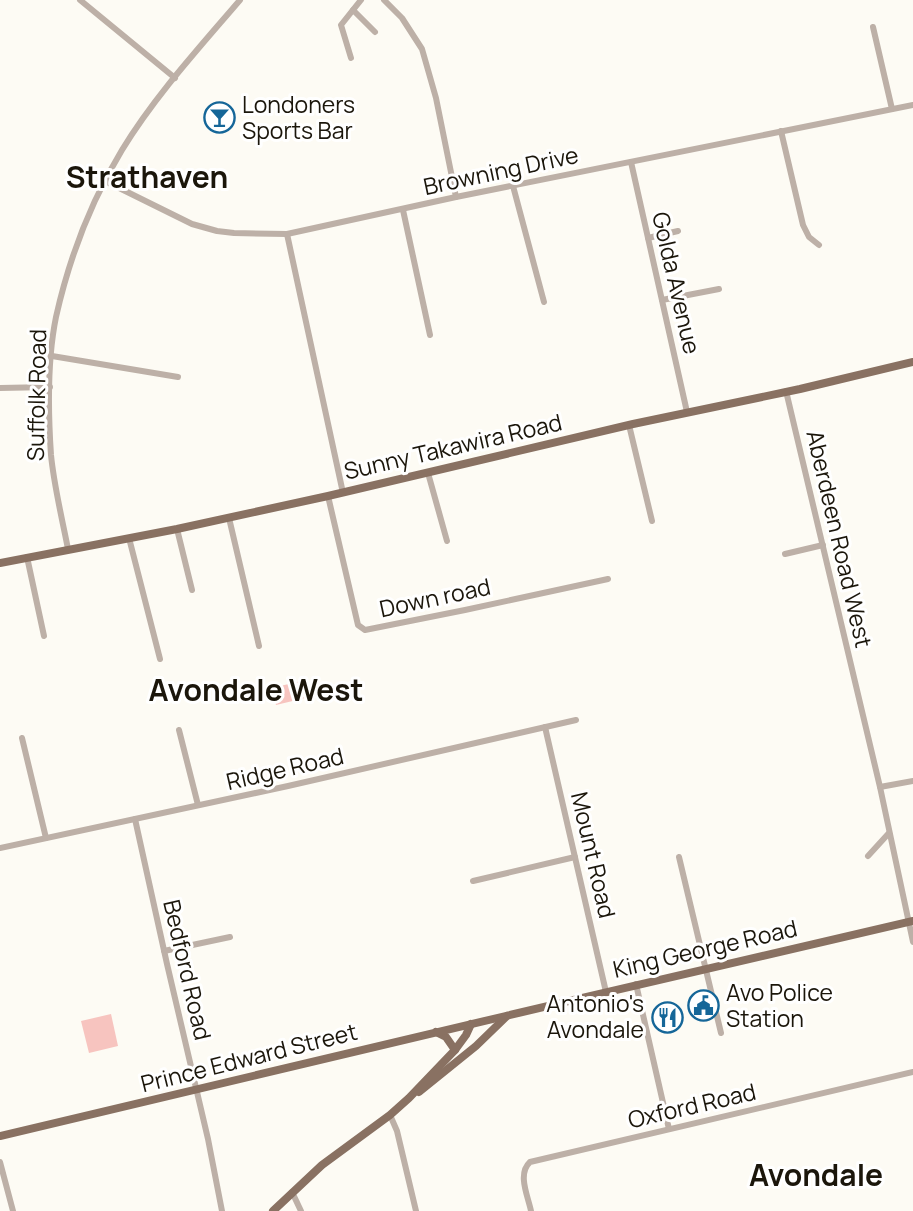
<svg xmlns="http://www.w3.org/2000/svg" width="913" height="1211" viewBox="0 0 913 1211" font-family="Manrope,sans-serif">
<rect width="100%" height="100%" fill="#fdfbf4"/>
<g fill="#f7c4bf">
<path d="M 301,681 L 305,698 L 276,705 L 272,688 Z"/>
<path d="M 111,1014 L 118,1046 L 89,1053 L 81,1021 Z"/>
</g>
<g fill="none" stroke-linecap="round" stroke-linejoin="round">
<g stroke="#bdb0a7" stroke-width="6">
<path d="M 80,0 L 175,78"/>
<path d="M 384,0 L 402,18 L 422,49 L 436,98 L 456,197"/>
<path d="M 353,10 L 375,32"/>
<path d="M 873,27 L 892,109"/>
<path d="M 351,58 L 341,25 L 361,0"/>
<path d="M 781,131 L 803,225 L 809,237 L 819,245"/>
<path d="M 631,162 L 687,412"/>
<path d="M 105,181 L 192,224 L 217,231 L 234,233 L 287,234 L 456,197 L 913,105"/>
<path d="M 513,186 L 544,302"/>
<path d="M 403,210 L 430,335"/>
<path d="M 287,234 L 343,493"/>
<path d="M 648,238 L 678,231"/>
<path d="M 662,300 L 719,289"/>
<path d="M 52,356 L 178,377"/>
<path d="M 0,388 L 50,387"/>
<path d="M 786,391 L 880,787 L 913,942"/>
<path d="M 629,425 L 652,521"/>
<path d="M 428,473 L 447,541"/>
<path d="M 328,496 L 358,625 L 365,630 L 465,610 L 608,579"/>
<path d="M 229,518 L 259,646"/>
<path d="M 177,529 L 192,590"/>
<path d="M 129,538 L 160,659"/>
<path d="M 68,549 C 62,518 54,486 51,455 C 48,411 47,361 56,317 C 69,259 91,201 122,150 C 155,96 199,48 240,0"/>
<path d="M 785,554 L 823,545"/>
<path d="M 27,557 L 44,636"/>
<path d="M 545,727 L 606,992"/>
<path d="M 179,730 L 198,805"/>
<path d="M 22,738 L 46,838"/>
<path d="M 880,787 L 913,781"/>
<path d="M 135,819 L 167,964 L 208,1139 L 222,1211"/>
<path d="M 0,848 L 288,786 L 576,720"/>
<path d="M 868,856 L 889,833"/>
<path d="M 679,857 L 721,1033"/>
<path d="M 473,881 L 575,857"/>
<path d="M 164,951 L 230,937"/>
<path d="M 636,984 L 669,1129"/>
<path d="M 390,1115 L 397,1131 L 416,1211"/>
<path d="M 0,1162 L 13,1211"/>
<path d="M 292,1192 L 301,1211"/>
<path d="M 531,1211 C 528,1196 517,1174 530,1162 L 913,1072"/>
</g>
<g stroke="#897162" stroke-width="8">
<path d="M 0,563 L 177,529 L 328,496 L 633,424 L 800,389 L 913,362"/>
<path d="M 436,1032 L 446,1037 L 455,1050"/>
<path d="M 419,1092 L 476,1046 L 507,1016"/>
<path d="M 0,1136 C 305,1065 608,990 913,921"/>
<path d="M 273,1211 L 322,1165 L 390,1115 L 409,1098 L 455,1050 L 466,1035 L 471,1024"/>
</g>
</g>
<defs>
<symbol id="bar-ring" viewBox="-11 -11 22 22"><circle r="9.5" fill="#fff" stroke="#156698" stroke-width="1.5"/><path d="M-6-5H6L.8 .8V4.5H3.5V6h-7V4.5H-.8V.8Z" fill="#156698"/></symbol>
<symbol id="civic-ring" viewBox="-11 -11 22 22"><circle r="9.5" fill="#fff" stroke="#156698" stroke-width="1.5"/><path d="M-.6-6.5H3V-4.5H.6V-3L4-1V1h2V6H-6V1h2V-1L-.6-3ZM-1.2 2.5V6h2.4V2.5Z" fill="#156698"/></symbol>
<symbol id="restaurant-ring" viewBox="-11 -11 22 22"><circle r="9.5" fill="#fff" stroke="#156698" stroke-width="1.5"/><path d="M-5-6h1v4h1v-4h1v4h1v-4h1v5L-1.5 .5V6h-2V.5L-5-1ZM5-6V6H3V1.5H1.5Q1.5-4 5-6Z" fill="#156698"/></symbol>
</defs>
<g fill-rule="evenodd">
<use href="#bar-ring" x="202" y="100" width="35" height="35"/>
<use href="#civic-ring" x="686" y="988" width="35" height="35"/>
<use href="#restaurant-ring" x="650" y="1000" width="35" height="35"/>
</g>
<g text-anchor="middle" stroke-width="6" stroke-linejoin="round" paint-order="stroke">
<g font-size="23" fill="#1b160b" stroke="#fff" text-anchor="start">
<text x="242" y="113">Londoners<tspan x="242" dy="26">Sports Bar</tspan></text>
<text x="726" y="1001">Avo Police<tspan x="726" dy="26">Station</tspan></text>
<text x="644" y="1012" text-anchor="end">Antonio's<tspan x="644" dy="26">Avondale</tspan></text>
</g>
<g font-size="23" fill="#1b160b" stroke="#fff">
<text transform="translate(501 171) rotate(-12)" y="8">Browning Drive</text>
<text transform="translate(676 283) rotate(77)" y="8">Golda Avenue</text>
<text transform="translate(37 395) rotate(-89)" y="8">Suffolk Road</text>
<text transform="translate(453 447) rotate(-13)" y="8">Sunny Takawira Road</text>
<text transform="translate(839 539) rotate(77)" y="8">Aberdeen Road West</text>
<text transform="translate(435 598) rotate(-12)" y="8">Down road</text>
<text transform="translate(285 769) rotate(-13)" y="8">Ridge Road</text>
<text transform="translate(593 855) rotate(77)" y="8">Mount Road</text>
<text transform="translate(705 949) rotate(-13)" y="8">King George Road</text>
<text transform="translate(187 970) rotate(77)" y="8">Bedford Road</text>
<text transform="translate(249 1058) rotate(-14)" y="8">Prince Edward Street</text>
<text transform="translate(692 1106) rotate(-13)" y="8">Oxford Road</text>
</g>
<g font-size="30" font-weight="bold" fill="#1b160b" stroke="#fff">
<text x="147" y="188">Strathaven</text>
<text x="256" y="701">Avondale West</text>
<text x="816" y="1186">Avondale</text>
</g>
</g>
</svg>
